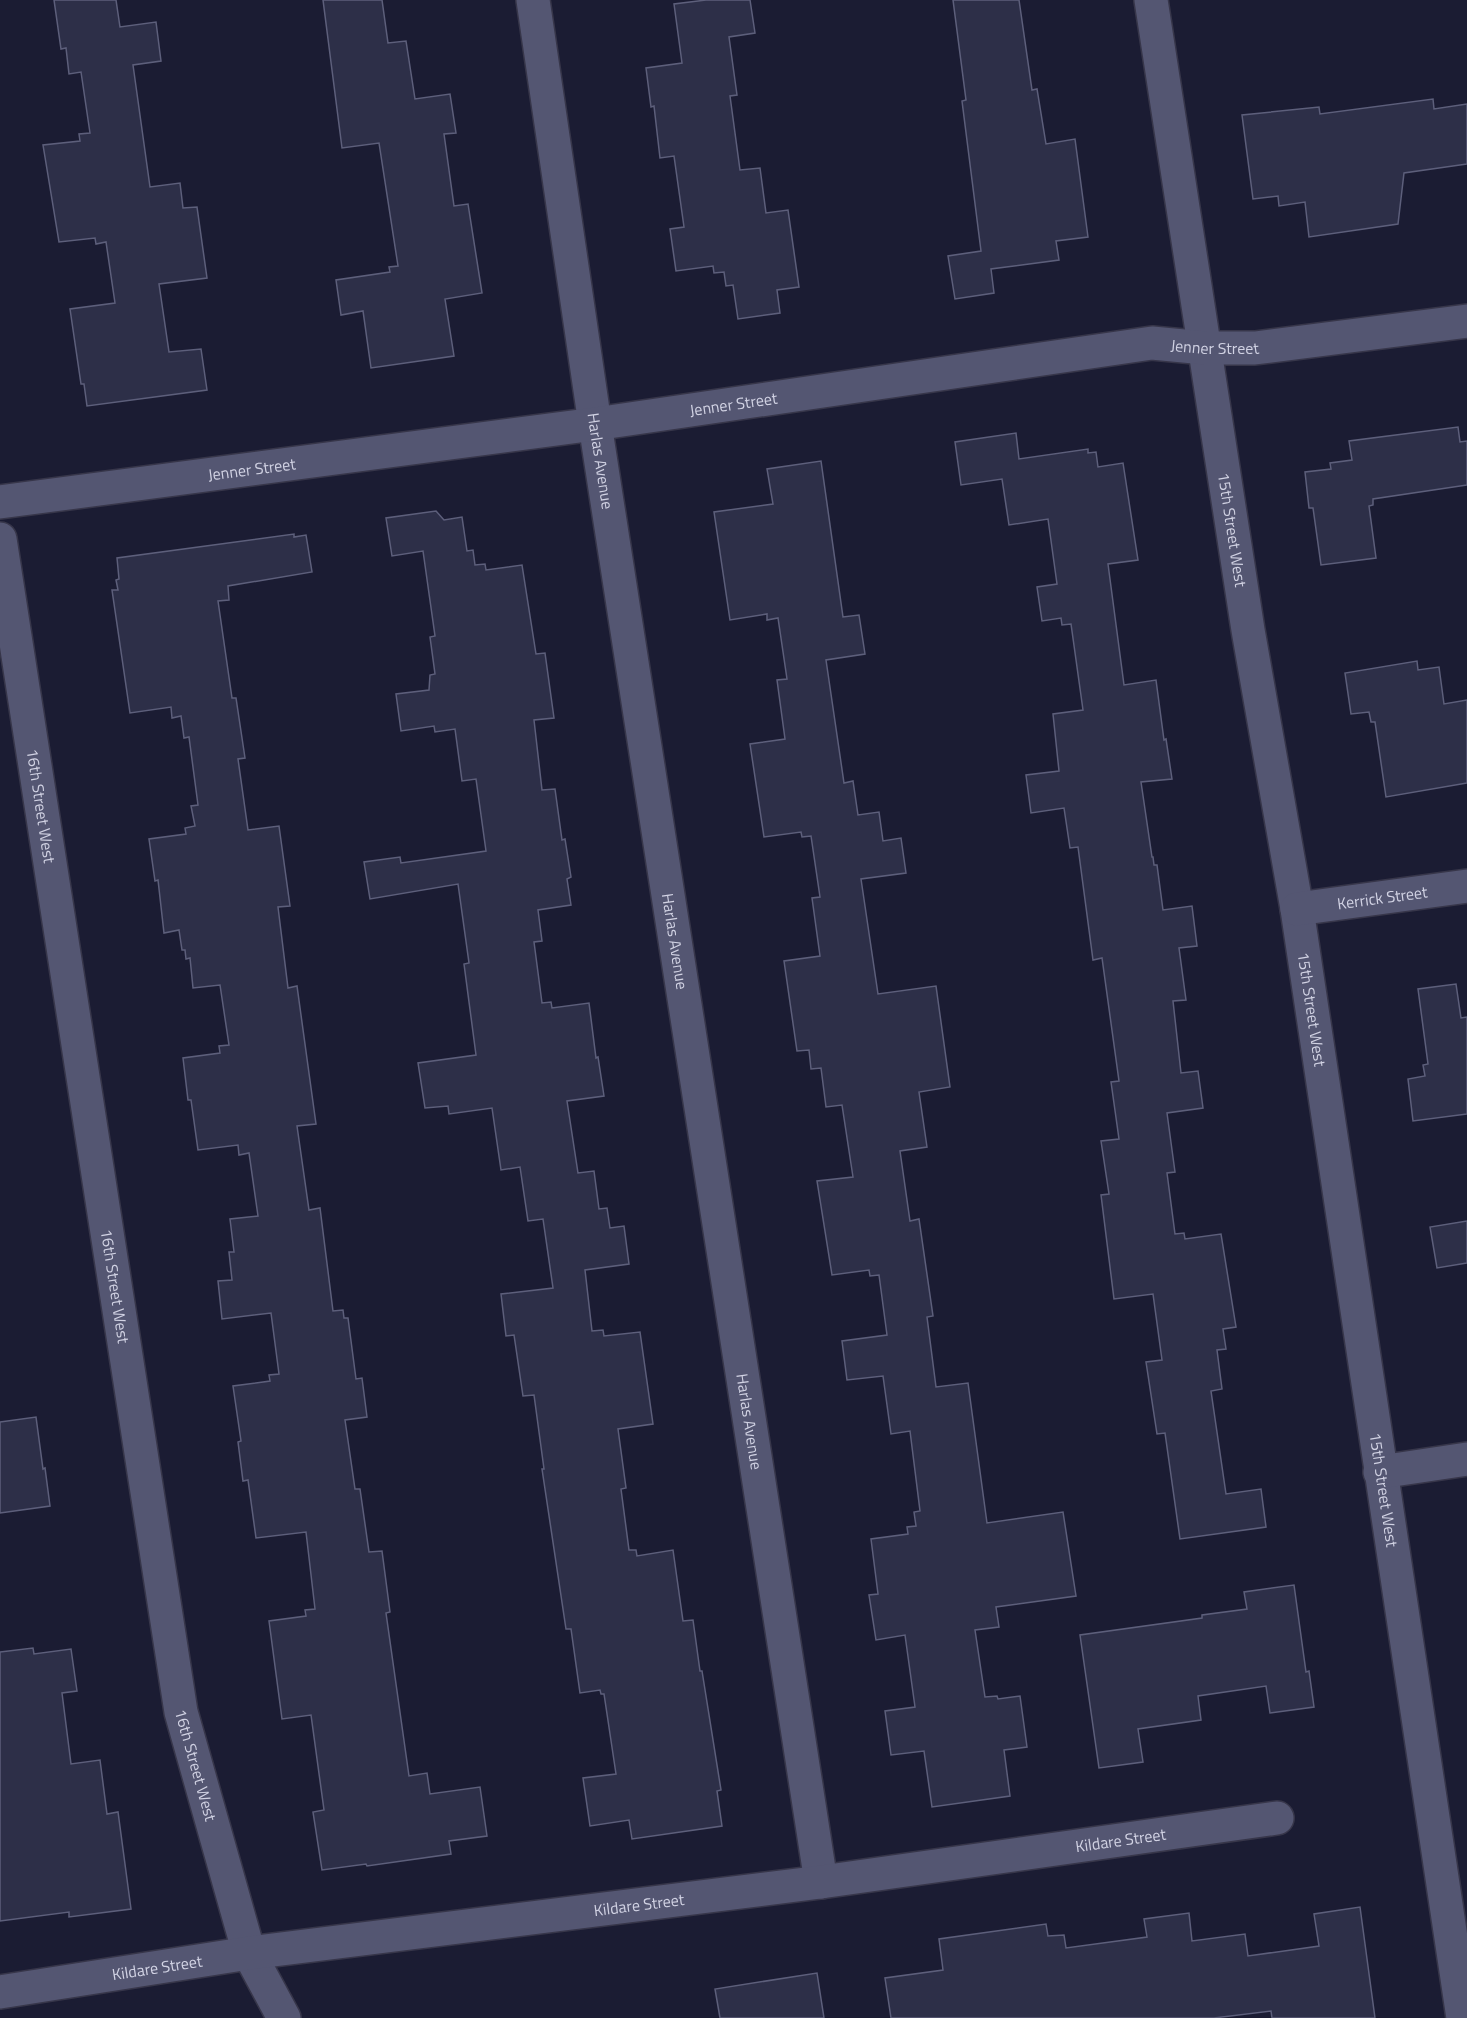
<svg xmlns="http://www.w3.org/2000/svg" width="1467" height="2018" viewBox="0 0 1467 2018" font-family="'Titillium Web',sans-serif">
<rect width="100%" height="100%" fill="#1b1c33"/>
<g fill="#2d2f48" stroke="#5d5f7b" stroke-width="1.5">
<path d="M 54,0 L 116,0 L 120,27 L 156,22 L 161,61 L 133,65 L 150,187 L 180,183 L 183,208 L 197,207 L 207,278 L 159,284 L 169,352 L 201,349 L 207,390 L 87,406 L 84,384 L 81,384 L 70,309 L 115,303 L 106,242 L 96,244 L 95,238 L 59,242 L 43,145 L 80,141 L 79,134 L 90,133 L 81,72 L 69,74 L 66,48 L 61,49 Z"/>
<path d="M 323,0 L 382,0 L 388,43 L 406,41 L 415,99 L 450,94 L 456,133 L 444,134 L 454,206 L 468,204 L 482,293 L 445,299 L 454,356 L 371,368 L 363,311 L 341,315 L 336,280 L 390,272 L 389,267 L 398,266 L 379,143 L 342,148 Z"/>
<path d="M 706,0 L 750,0 L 755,33 L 729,37 L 737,95 L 730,96 L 740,170 L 760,168 L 766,213 L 788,210 L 799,287 L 777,290 L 780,313 L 738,319 L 733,285 L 726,286 L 724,272 L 714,273 L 713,266 L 676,271 L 670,229 L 684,227 L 674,156 L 660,158 L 654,106 L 651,107 L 646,68 L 682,63 L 674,4 Z"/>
<path d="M 953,0 L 1019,0 L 1032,90 L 1037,89 L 1046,144 L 1075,139 L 1088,237 L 1056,241 L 1059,260 L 991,269 L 994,293 L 955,299 L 948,256 L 981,251 L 962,101 L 966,100 Z"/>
<path d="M 1433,99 L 1434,109 L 1467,104 L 1467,164 L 1404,173 L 1398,224 L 1309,237 L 1305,202 L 1279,206 L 1278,196 L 1253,199 L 1242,115 L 1319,107 L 1320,114 Z"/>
<path d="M 1458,427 L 1460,442 L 1467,441 L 1467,485 L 1373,499 L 1373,505 L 1369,506 L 1376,558 L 1321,565 L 1313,508 L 1309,508 L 1305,472 L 1331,469 L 1330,463 L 1352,460 L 1349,441 Z"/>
<path d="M 1016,433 L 1019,459 L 1088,449 L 1088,453 L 1096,452 L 1098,467 L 1123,463 L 1138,560 L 1108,564 L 1124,685 L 1156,680 L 1164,740 L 1166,739 L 1172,779 L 1141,782 L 1152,857 L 1153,857 L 1154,865 L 1157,865 L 1163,910 L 1192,906 L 1197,946 L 1179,948 L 1186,1000 L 1173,1001 L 1181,1073 L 1198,1071 L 1203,1108 L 1167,1113 L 1175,1172 L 1167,1173 L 1175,1234 L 1184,1233 L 1185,1239 L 1221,1234 L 1236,1327 L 1223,1329 L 1226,1349 L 1217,1350 L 1222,1389 L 1211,1391 L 1226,1494 L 1261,1489 L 1266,1527 L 1180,1539 L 1165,1433 L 1157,1434 L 1146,1362 L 1162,1360 L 1153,1294 L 1114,1299 L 1101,1195 L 1109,1194 L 1101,1141 L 1119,1139 L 1111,1082 L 1119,1081 L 1102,958 L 1093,960 L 1078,847 L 1070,848 L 1064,808 L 1031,813 L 1026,775 L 1059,771 L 1053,714 L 1083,710 L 1071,624 L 1062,625 L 1061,618 L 1042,621 L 1037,587 L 1057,584 L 1048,519 L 1009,525 L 1002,479 L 961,485 L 955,442 Z"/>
<path d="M 821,461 L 843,617 L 859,615 L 865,654 L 826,660 L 844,783 L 853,781 L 858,815 L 879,812 L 883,841 L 901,838 L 906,873 L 861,879 L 878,994 L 936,986 L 950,1087 L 919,1092 L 927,1147 L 900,1151 L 910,1221 L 919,1219 L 933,1316 L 927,1317 L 936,1387 L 968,1383 L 987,1523 L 1063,1512 L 1076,1596 L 996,1607 L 999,1627 L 975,1630 L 985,1697 L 997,1696 L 998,1699 L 1020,1696 L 1027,1747 L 1004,1750 L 1010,1796 L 932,1807 L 924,1751 L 891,1755 L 885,1711 L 915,1707 L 905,1635 L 876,1640 L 869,1595 L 878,1594 L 871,1539 L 908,1534 L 907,1527 L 916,1526 L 914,1512 L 920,1511 L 910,1431 L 891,1434 L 883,1376 L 847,1380 L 842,1341 L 887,1335 L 879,1275 L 870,1276 L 869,1270 L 832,1275 L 817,1181 L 853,1177 L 842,1105 L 826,1107 L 821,1068 L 811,1069 L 809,1050 L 797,1051 L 784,961 L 820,956 L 812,898 L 820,897 L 811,836 L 802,837 L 801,832 L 764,837 L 750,744 L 785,739 L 777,680 L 787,679 L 778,618 L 767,620 L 767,614 L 730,620 L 714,512 L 773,504 L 767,469 Z"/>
<path d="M 436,511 L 444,520 L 462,517 L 467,551 L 473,550 L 475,565 L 485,564 L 486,570 L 522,565 L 536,654 L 545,653 L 554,718 L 534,720 L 542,790 L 555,789 L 562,840 L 565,839 L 571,877 L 567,879 L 571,905 L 538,910 L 542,941 L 534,942 L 542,1003 L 551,1002 L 552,1008 L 589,1003 L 596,1058 L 598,1057 L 604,1096 L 567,1101 L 578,1173 L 594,1171 L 599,1209 L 607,1208 L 610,1228 L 624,1226 L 629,1264 L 585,1270 L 592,1331 L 603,1330 L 604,1336 L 640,1332 L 653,1424 L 618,1429 L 626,1488 L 621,1489 L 629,1550 L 636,1550 L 637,1556 L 673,1550 L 683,1621 L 693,1620 L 700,1671 L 702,1671 L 721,1790 L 717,1791 L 722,1826 L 632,1839 L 629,1820 L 590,1826 L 583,1778 L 616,1774 L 604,1694 L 601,1694 L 600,1690 L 580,1693 L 571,1629 L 566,1629 L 542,1469 L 544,1469 L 534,1395 L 523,1396 L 514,1335 L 506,1336 L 501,1294 L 553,1288 L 543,1219 L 528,1221 L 520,1167 L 501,1170 L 492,1108 L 449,1114 L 448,1106 L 425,1108 L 418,1063 L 476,1055 L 464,964 L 469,963 L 458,884 L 370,899 L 364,862 L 400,857 L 401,863 L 486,851 L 476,779 L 462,781 L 455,729 L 435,732 L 434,726 L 401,731 L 396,694 L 429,690 L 430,675 L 435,674 L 430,637 L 435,636 L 423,551 L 392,556 L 386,518 Z"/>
<path d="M 294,534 L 294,537 L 306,535 L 312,572 L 228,586 L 229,600 L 218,601 L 232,698 L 236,698 L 245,758 L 238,759 L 248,830 L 279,826 L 290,906 L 278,907 L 288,988 L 297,986 L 316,1124 L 297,1126 L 309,1210 L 320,1208 L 333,1311 L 343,1310 L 344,1318 L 348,1318 L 356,1379 L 362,1378 L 367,1417 L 345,1420 L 355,1489 L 360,1489 L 369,1552 L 382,1551 L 390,1612 L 386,1613 L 409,1776 L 427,1773 L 430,1794 L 480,1787 L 487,1836 L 449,1841 L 451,1854 L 367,1866 L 366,1864 L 322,1870 L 313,1812 L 324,1810 L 311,1715 L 282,1719 L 269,1621 L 306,1616 L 305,1610 L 315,1609 L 306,1532 L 256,1538 L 248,1480 L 243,1481 L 238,1442 L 241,1441 L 233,1386 L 270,1381 L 269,1375 L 279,1374 L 271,1313 L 222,1319 L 218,1281 L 232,1280 L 229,1252 L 234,1252 L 230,1219 L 258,1216 L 249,1153 L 239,1155 L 238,1145 L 198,1150 L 191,1100 L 188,1100 L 183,1058 L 220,1053 L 219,1046 L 229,1045 L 220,985 L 193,988 L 190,958 L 186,959 L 185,950 L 182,950 L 179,930 L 164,933 L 158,880 L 155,881 L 149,839 L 186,834 L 185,828 L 195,826 L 191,806 L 198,805 L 189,737 L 184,738 L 181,716 L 172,718 L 171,707 L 130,713 L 112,590 L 118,590 L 116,580 L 119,579 L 117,558 Z"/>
<path d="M 1417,661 L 1418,670 L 1439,667 L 1444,704 L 1467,700 L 1467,783 L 1386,797 L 1375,722 L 1371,722 L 1369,712 L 1351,714 L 1345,673 Z"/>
<path d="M 1456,984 L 1461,1018 L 1467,1017 L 1467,1114 L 1413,1121 L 1408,1079 L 1425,1076 L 1423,1065 L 1428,1064 L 1418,989 Z"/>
<path d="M 1467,1221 L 1467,1263 L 1437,1268 L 1430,1227 Z"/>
<path d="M 36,1417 L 43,1469 L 45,1468 L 50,1506 L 0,1513 L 0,1422 Z"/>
<path d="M 1294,1585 L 1306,1672 L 1309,1671 L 1314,1707 L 1270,1713 L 1266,1686 L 1198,1696 L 1201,1720 L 1138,1729 L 1143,1762 L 1099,1768 L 1080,1635 L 1202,1618 L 1202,1615 L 1247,1609 L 1244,1592 Z"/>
<path d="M 33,1648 L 34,1654 L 71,1649 L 77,1691 L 62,1693 L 71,1764 L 100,1760 L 107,1814 L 118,1812 L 131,1909 L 69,1917 L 69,1912 L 0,1921 L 0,1652 Z"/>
<path d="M 1360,1907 L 1375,2018 L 1272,2018 L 1271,2011 L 1214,2018 L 891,2018 L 885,1978 L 943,1970 L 939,1939 L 1046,1924 L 1048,1936 L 1064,1935 L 1066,1948 L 1147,1937 L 1144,1919 L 1189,1913 L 1192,1941 L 1245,1934 L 1248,1956 L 1319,1946 L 1314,1914 Z"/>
<path d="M 817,1973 L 824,2018 L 720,2018 L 715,1989 Z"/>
</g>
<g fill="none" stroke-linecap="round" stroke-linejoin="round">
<defs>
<g id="minor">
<path id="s1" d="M 533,0 L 595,424 L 821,1882"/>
<path id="s2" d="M 1151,0 L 1248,630 L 1297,909 L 1463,2018"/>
<path id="s3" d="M 0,502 L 595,424 L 1152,343 L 1205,348 L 1255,348 L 1467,321"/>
<path id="s4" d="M 0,539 L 181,1712 L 249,1953 L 284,2018"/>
<path id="s5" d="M 1297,909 L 1467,886"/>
<path d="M 1380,1472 L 1467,1459"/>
<path id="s6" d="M 0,1992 L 249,1953 L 821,1882 L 1277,1818"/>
</g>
</defs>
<use href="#minor" stroke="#37364a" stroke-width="36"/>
<use href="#minor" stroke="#545672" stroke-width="33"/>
</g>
<g text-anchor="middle" stroke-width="4.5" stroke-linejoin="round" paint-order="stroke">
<g font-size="16" fill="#d1d2e3" stroke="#1b1c33">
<text dy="6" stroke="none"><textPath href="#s3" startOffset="1226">Jenner Street</textPath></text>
<text dy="6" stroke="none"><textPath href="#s3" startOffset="740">Jenner Street</textPath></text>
<text dy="6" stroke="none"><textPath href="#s1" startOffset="466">Harlas Avenue</textPath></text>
<text dy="6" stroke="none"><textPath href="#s3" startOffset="254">Jenner Street</textPath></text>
<text dy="6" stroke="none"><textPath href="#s2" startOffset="536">15th Street West</textPath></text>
<text dy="6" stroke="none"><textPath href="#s4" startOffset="270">16th Street West</textPath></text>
<text dy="6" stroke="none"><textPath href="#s5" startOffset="86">Kerrick Street</textPath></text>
<text dy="6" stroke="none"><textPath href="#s1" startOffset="952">Harlas Avenue</textPath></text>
<text dy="6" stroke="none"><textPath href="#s2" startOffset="1022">15th Street West</textPath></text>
<text dy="6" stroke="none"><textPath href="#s4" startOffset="756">16th Street West</textPath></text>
<text dy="6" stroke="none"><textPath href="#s1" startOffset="1438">Harlas Avenue</textPath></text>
<text dy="6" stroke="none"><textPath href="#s2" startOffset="1508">15th Street West</textPath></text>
<text dy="6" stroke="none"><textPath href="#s4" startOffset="1242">16th Street West</textPath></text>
<text dy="6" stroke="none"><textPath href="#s6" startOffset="1131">Kildare Street</textPath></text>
<text dy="6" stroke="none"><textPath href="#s6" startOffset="645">Kildare Street</textPath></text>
<text dy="6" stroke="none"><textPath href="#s6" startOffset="159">Kildare Street</textPath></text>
</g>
</g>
</svg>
